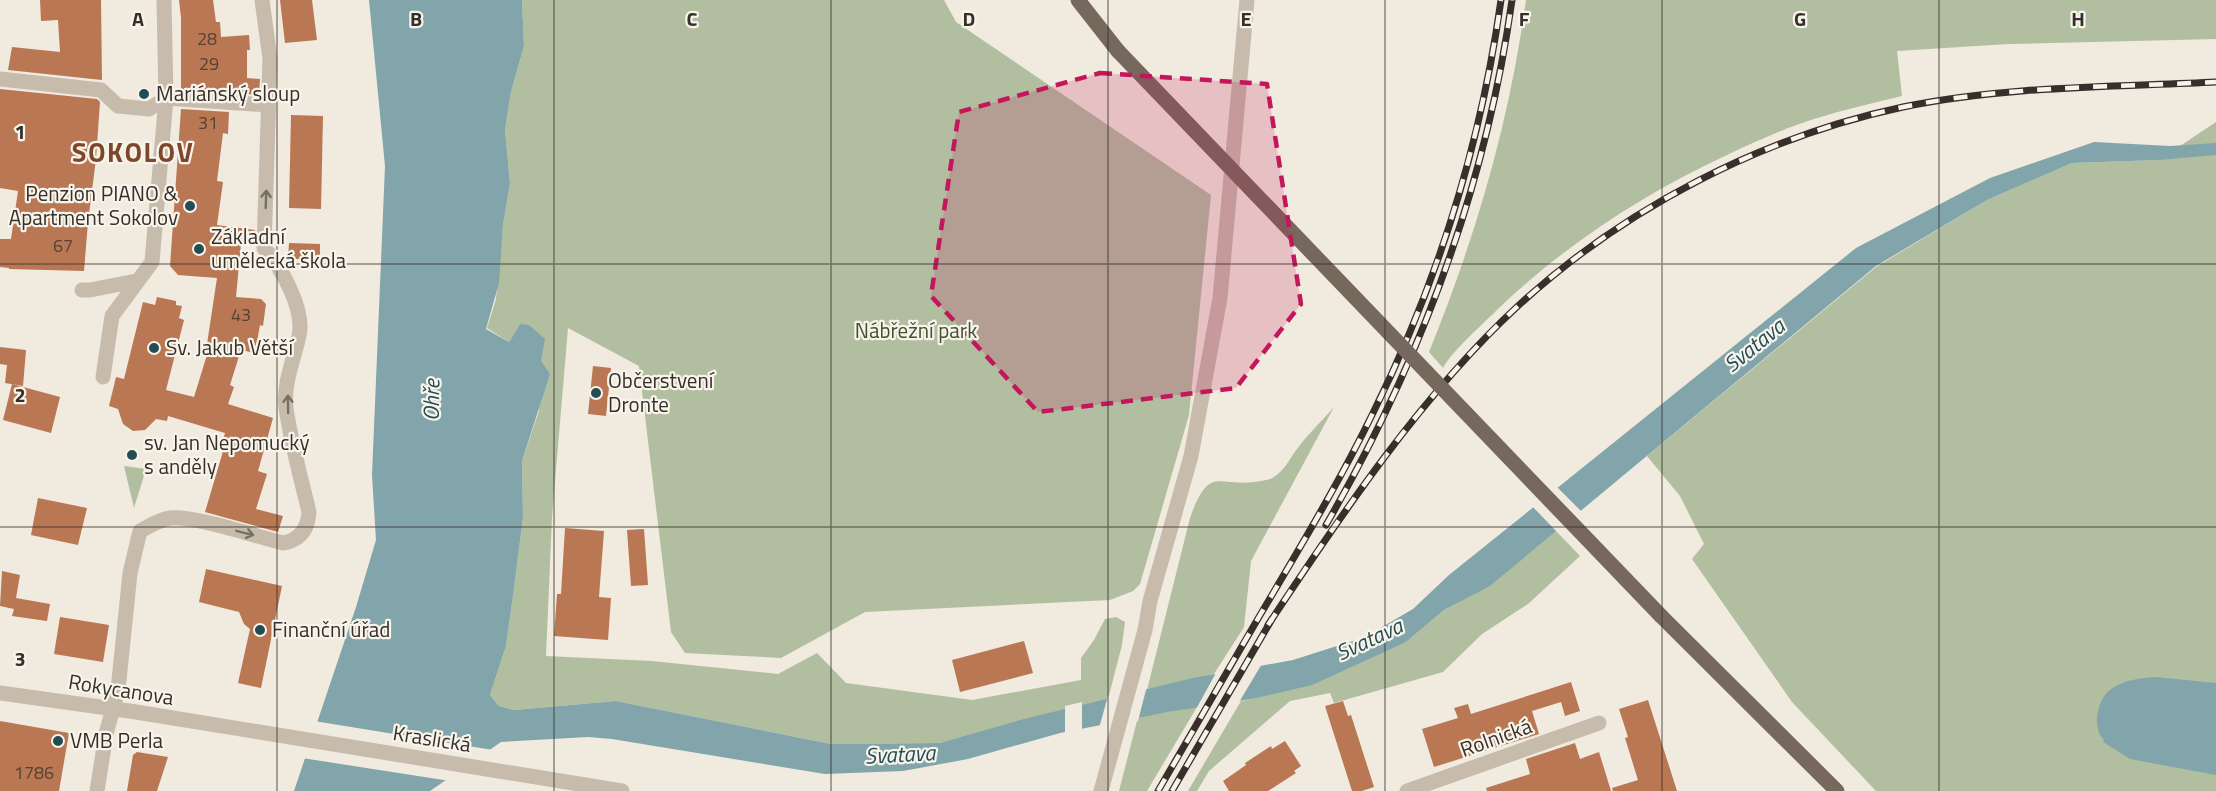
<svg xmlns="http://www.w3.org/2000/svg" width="2216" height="791" viewBox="0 0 2216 791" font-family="'Titillium Web',sans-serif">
<rect width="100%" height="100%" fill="#f0eadf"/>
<g fill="#b1bea0">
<path d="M 522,0 L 944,0 L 956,22 L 1211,195 L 1189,415 L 1140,584 L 1133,591 L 1110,600 L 865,612 L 781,658 L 685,653 L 671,632 L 639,366 L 568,328 L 552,517 L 546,656 L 652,661 L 778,674 L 817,653 L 846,683 L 972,700 L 1081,680 L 1081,658 L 1094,640 L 1105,619 L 1116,617 L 1125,622 L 1122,645 L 1108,699 L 940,743 L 831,744 L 616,701 L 514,710 L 499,706 L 490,695 L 506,646 L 513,596 L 523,517 L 522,461 L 539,411 L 541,361 L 520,324 L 509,342 L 487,328 L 496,299 L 503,225 L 510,183 L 505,130 L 511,92 L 524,46 Z"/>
<path d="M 1526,0 L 2216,0 L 2216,39 L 2008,44 L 1897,51 L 1902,96 C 1873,103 1843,110 1814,119 C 1785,128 1757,141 1729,154 C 1645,193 1566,244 1499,308 C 1485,322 1451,352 1443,368 L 1429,352 C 1476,236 1509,124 1526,0 Z"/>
<path d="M 2216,122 L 2216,791 L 1876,791 L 1792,702 L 1692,559 L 1704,544 L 1680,496 L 1647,456 L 1876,267 L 1987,200 L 2072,163 L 2159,160 Z"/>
<path d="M 1334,407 L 1251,561 L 1244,627 L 1214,674 L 1147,690 L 1190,518 C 1210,462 1218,489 1261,481 C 1265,480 1270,480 1274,477 C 1286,469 1291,456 1300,445 C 1310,432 1323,420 1334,407 Z"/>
<path d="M 124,466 L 146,469 L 134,508 Z"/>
<path d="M 1556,531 L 1580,556 L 1528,604 L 1482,634 L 1443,672 L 1334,703 L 1330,693 L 1290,701 L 1209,771 L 1197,791 L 1188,791 L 1241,701 L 1251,699 L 1406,642 L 1444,610 L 1492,584 Z"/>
<path d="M 1197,707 L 1147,791 L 1119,791 L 1138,717 Z"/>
</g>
<g fill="#81a5aa">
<path d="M 369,0 L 522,0 L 524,46 L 511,92 L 505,130 L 510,183 L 503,225 L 499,283 L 486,329 L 509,342 L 520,324 L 529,325 L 545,339 L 541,361 L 550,374 L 522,461 L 523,517 L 513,596 L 506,646 L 490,695 L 499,706 L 514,710 L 616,701 L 831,744 L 940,743 L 1024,719 L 1193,678 L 1293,660 L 1365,637 L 1413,609 L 1449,575 L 1856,248 L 1990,178 L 2094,142 L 2170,146 L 2216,143 L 2216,155 L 2159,160 L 2072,163 L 1987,200 L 1876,266 L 1490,586 L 1444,610 L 1406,642 L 1312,685 L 1251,699 L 1168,712 L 1060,733 L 968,759 L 903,771 L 825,774 L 612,739 L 588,737 L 501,742 L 430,791 L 294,791 L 356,607 L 376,540 L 372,475 L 385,166 Z"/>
<path d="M 2155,677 L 2216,683 L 2216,775 L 2130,759 L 2103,742 L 2104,740 C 2098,734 2097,727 2097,719 C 2099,685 2126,679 2155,677 Z"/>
</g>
<g fill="#f0eadf">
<path d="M 1555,485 L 1583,513 L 1558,533 L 1531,505 Z"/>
<path d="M 1263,662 L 1238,704 L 1195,711 L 1217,671 Z"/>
<path d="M 1147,686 L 1138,721 L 1099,728 L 1108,696 Z"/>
<path d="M 1082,702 L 1082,731 L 1065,735 L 1065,706 Z"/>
<path d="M 314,721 L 493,750 L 450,781 L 302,758 Z"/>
</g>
<g fill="#b97754">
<path d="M 40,0 L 101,0 L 102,80 L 8,70 L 12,47 L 60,52 L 58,20 L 41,21 Z"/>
<path d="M 179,0 L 213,0 L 216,22 L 220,22 L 221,37 L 249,35 L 250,50 L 247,50 L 247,78 L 260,79 L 259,95 L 181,89 L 181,18 Z"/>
<path d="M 280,0 L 312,0 L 317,40 L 285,43 Z"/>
<path d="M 0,89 L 97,99 L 100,102 L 96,159 L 88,222 L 84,271 L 9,269 L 9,268 L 0,267 L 0,239 L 11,239 L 18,191 L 0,188 Z"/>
<path d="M 181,109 L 229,112 L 228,134 L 223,133 L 217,181 L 223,182 L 217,225 L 255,230 L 254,245 L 241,243 L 236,297 L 261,299 L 266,304 L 263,326 L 260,325 L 255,353 L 241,350 L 230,385 L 234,387 L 228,404 L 273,418 L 258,471 L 267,474 L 256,509 L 283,516 L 278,532 L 205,512 L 224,448 L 221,447 L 225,433 L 168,416 L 167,421 L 156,419 L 145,430 L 133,431 L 123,424 L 118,409 L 109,406 L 116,377 L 124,379 L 143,302 L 155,305 L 157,297 L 176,301 L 176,305 L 182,306 L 179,318 L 184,320 L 166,390 L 194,397 L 210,345 L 207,344 L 217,278 L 178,275 L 170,266 Z"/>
<path d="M 291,115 L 323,116 L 321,209 L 289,208 Z"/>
<path d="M 289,243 L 320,244 L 320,259 L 288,259 Z"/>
<path d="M 0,347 L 26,350 L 23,386 L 5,383 L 7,365 L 0,364 Z"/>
<path d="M 593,366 L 611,368 L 606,416 L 588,414 Z"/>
<path d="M 12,384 L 60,397 L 51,433 L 3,420 Z"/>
<path d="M 38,498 L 87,508 L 78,545 L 31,535 Z"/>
<path d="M 565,528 L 604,531 L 599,597 L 611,598 L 608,640 L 554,636 L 557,594 L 561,594 Z"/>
<path d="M 644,529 L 648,585 L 631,586 L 627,530 Z"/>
<path d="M 206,569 L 282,586 L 261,688 L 238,683 L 250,629 L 244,624 L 239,612 L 199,602 Z"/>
<path d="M 2,571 L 20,575 L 16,598 L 50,604 L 47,621 L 12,616 L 14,609 L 0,606 Z"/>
<path d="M 60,617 L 109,625 L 103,662 L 54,654 Z"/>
<path d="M 1024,641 L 1033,673 L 960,692 L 952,660 Z"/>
<path d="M 1571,682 L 1580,711 L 1565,716 L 1561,702 L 1532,711 L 1539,734 L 1434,767 L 1422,729 L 1458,718 L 1454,708 L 1468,704 L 1471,714 Z"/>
<path d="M 1648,700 L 1677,791 L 1613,791 L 1612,788 L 1638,780 L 1625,738 L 1628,737 L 1619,709 Z"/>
<path d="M 1343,701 L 1348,716 L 1351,715 L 1374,787 L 1362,791 L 1352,791 L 1325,706 Z"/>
<path d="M 0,721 L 69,733 L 59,791 L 0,791 Z"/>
<path d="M 1285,741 L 1301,766 L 1294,771 L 1296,773 L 1268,791 L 1229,791 L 1223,781 L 1246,765 L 1245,763 L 1271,746 L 1272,749 Z"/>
<path d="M 1575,743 L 1580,759 L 1599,752 L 1611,791 L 1487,791 L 1486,788 L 1530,774 L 1526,759 Z"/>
<path d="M 137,752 L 168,757 L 157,791 L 127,791 L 133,755 Z"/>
</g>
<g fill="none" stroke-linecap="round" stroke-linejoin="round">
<g stroke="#c7bbac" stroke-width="15">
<path d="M 0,79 L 101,90 L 118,106 L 149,109 L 166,98 L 268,105"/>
<path d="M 82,290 L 90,290 L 136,281"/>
<path d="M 103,377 L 112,316 L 152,262 L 166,98 L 164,0"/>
<path d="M 0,693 L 136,712 L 622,791"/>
<path d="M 97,791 L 106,734 L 118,690 L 130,573 L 140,531 C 150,526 158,520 170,518 C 197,516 254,536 283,543 C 300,540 308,529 309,512 C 301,478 291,443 286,408 C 283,384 294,359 299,336 C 305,309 281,267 264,248 L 270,59 L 262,0"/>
<path d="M 1101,791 L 1145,630 L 1150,601 L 1191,456 L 1220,298 L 1247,0"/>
<path d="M 1407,791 L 1599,723"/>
</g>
<g stroke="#76685d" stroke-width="15">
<path d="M 1078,0 L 1118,51"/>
<path d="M 1661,616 L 1837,791"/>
</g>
<defs>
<g id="rail">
<path d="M 1326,525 C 1420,362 1486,187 1512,0"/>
<path d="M 1268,625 C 1341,515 1422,394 1519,305 C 1625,208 1762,137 1903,107 C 2005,86 2112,87 2216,82"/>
<path d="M 1158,791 C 1191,735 1223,678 1256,622 C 1296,554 1338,485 1373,413 C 1437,284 1481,143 1501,0"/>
<path d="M 1172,791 L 1272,619"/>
</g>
</defs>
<use href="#rail" stroke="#362f2a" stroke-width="7"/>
<use href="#rail" stroke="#f8f4eb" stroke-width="4.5" stroke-dasharray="14" stroke-linecap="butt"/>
<path stroke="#76685d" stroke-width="15" d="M 1118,51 L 1661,616"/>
</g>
<defs><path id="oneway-shaft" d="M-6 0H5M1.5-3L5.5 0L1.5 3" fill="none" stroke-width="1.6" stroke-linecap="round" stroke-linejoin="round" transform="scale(1.5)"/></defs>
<g stroke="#776e64">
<use href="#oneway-shaft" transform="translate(266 199) rotate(-88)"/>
<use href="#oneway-shaft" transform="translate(288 404) rotate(-91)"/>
<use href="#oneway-shaft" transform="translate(245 533) rotate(14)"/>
</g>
<path fill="#c2185b" fill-opacity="0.2" stroke="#c2185b" stroke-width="4.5" stroke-dasharray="12 8" stroke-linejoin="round" d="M 1100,73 L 1267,84 L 1301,304 L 1236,388 L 1038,412 L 931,296 L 959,112 Z"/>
<path fill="none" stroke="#362f2a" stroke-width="1.5" stroke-opacity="0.55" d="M 277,0 L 277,791M 554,0 L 554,791M 831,0 L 831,791M 1108,0 L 1108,791M 1385,0 L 1385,791M 1662,0 L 1662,791M 1939,0 L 1939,791M 0,264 L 2216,264M 0,527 L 2216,527"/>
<g fill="#244c54" stroke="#f8f4eb" stroke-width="2">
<circle cx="144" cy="94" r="6"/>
<circle cx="190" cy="206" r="6"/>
<circle cx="199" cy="249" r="6"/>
<circle cx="154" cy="348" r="6"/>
<circle cx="596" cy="393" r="6"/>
<circle cx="132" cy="455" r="6"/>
<circle cx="260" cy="630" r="6"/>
<circle cx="58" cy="741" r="6"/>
</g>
<g text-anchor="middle" stroke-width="4.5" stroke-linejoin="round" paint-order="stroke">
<g font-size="18" fill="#574134">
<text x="207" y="45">28</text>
<text x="209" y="70">29</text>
<text x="208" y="129">31</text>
<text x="63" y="252">67</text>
<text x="241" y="321">43</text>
<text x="34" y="779">1786</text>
</g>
<g font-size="21" fill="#362f2a" stroke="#f8f4eb" text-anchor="start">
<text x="156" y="101">Mariánský sloup</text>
<text x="178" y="201" text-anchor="end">Penzion PIANO &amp;<tspan x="178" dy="24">Apartment Sokolov</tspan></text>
<text x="211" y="244">Základní<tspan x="211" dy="24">umělecká škola</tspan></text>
<text x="166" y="355">Sv. Jakub Větší</text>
<text x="608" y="388">Občerstvení<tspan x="608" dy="24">Dronte</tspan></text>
<text x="144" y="450">sv. Jan Nepomucký<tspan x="144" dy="24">s anděly</tspan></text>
<text x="272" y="637">Finanční úřad</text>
<text x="70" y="748">VMB Perla</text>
</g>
<g font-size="21" fill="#425231" stroke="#f8f4eb">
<text x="916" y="338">Nábřežní park</text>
</g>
<g font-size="21" fill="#362f2a" stroke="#f8f4eb">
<text transform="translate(121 690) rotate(9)" y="7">Rokycanova</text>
<text transform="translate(1496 738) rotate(-20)" y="7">Rolnická</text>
<text transform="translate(432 739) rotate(9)" y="7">Kraslická</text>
</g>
<g font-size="22" font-style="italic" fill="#244c54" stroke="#f8f4eb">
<text transform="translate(1754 345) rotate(-39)" y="8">Svatava</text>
<text transform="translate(431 400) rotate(-89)" y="8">Ohře</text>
<text transform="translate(1369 639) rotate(-25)" y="8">Svatava</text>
<text transform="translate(900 754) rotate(-3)" y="8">Svatava</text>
</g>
<g font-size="27" font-weight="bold" letter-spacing="1.5" fill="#7d472c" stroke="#f8f4eb">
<text x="133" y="162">SOKOLOV</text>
</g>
</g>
<g font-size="20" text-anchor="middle" font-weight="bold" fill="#362f2a" stroke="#f8f4eb" stroke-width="4.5" stroke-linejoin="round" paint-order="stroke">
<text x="138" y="26">A</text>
<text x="416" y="26">B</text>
<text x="692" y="26">C</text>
<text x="969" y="26">D</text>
<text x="1246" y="26">E</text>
<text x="1524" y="26">F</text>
<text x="1800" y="26">G</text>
<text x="2078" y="26">H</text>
<text x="20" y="139">1</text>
<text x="20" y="402">2</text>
<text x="20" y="666">3</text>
</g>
</svg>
